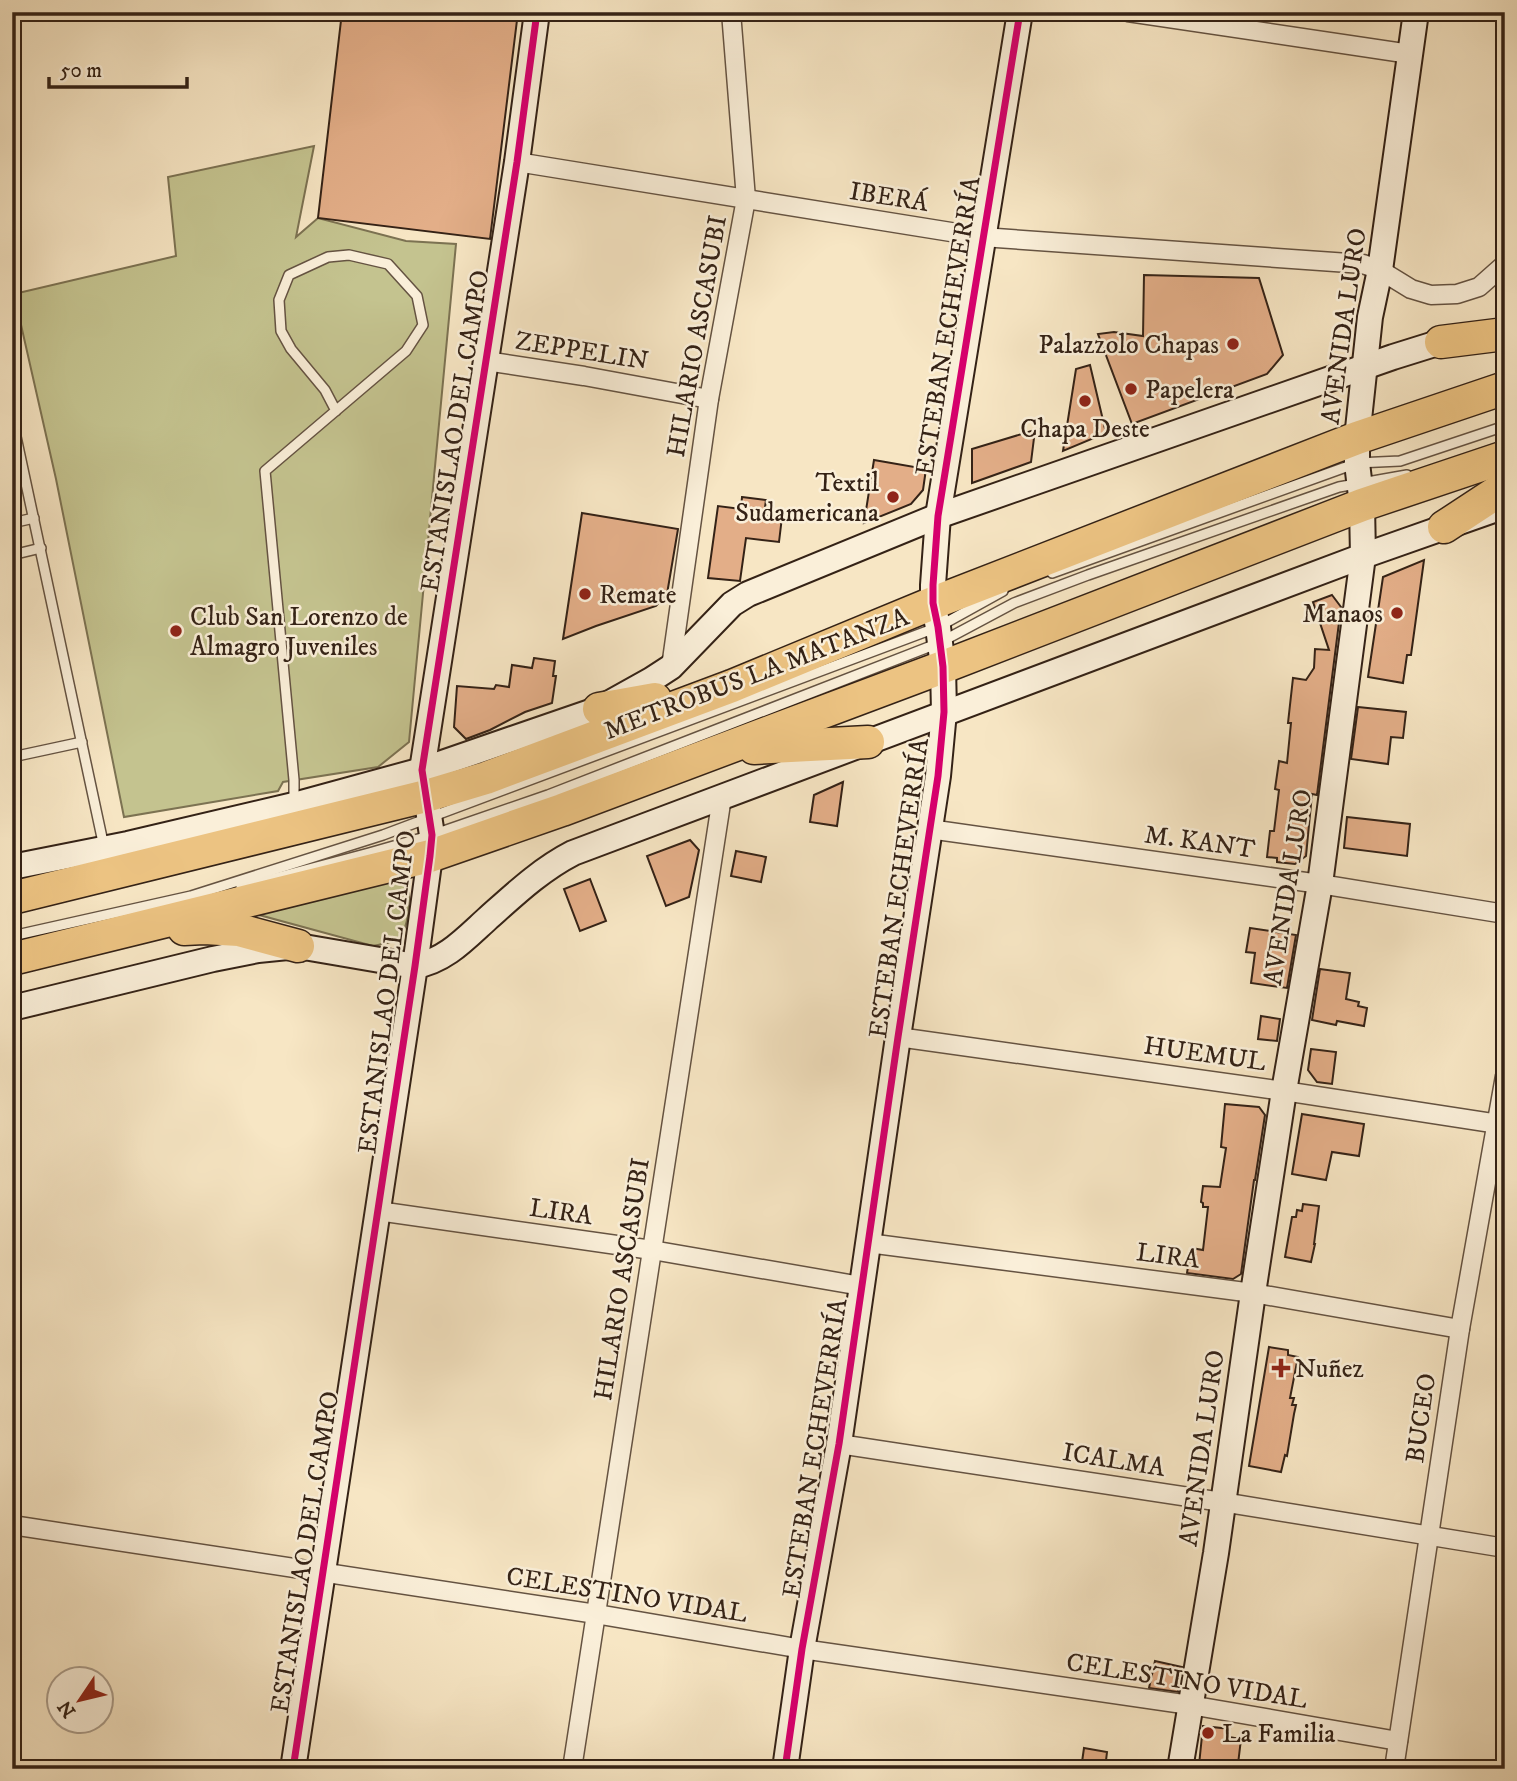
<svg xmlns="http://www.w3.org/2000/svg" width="1517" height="1781" viewBox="0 0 1517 1781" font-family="'IM FELL DW Pica',serif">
<rect width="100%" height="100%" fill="#f7e6c4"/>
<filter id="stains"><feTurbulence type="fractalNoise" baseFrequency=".00286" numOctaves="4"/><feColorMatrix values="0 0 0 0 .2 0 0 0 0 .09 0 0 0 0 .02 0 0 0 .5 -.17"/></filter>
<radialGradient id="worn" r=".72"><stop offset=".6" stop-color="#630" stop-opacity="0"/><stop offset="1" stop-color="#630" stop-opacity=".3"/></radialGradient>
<g fill="#c4c38f" stroke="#7c7252" stroke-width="2">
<path d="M 314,146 L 296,237 L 318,218 L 406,241 L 456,244 L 409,742 L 378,767 L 283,782 L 278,791 L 124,817 L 56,479 L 14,294 L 176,256 L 168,177 Z"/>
<path d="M 407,874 C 410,889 411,924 400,936 C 394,943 382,944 373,946 L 248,912 Z"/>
</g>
<g fill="#e3ae88" stroke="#342216" stroke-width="2">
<path d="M 342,12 L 518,12 L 490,239 L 318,218 Z"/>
<path d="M 1144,275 L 1259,278 L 1283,355 L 1267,374 L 1132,424 L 1098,334 L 1114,332 L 1143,336 Z"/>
<path d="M 1090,365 L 1106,433 L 1063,451 L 1076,369 Z"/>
<path d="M 1035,430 L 1031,462 L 972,483 L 972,449 Z"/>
<path d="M 874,460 L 926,469 L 923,490 L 911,504 L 864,523 Z"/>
<path d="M 742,497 L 766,500 L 764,515 L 782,517 L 779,542 L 746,538 L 740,581 L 708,578 L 718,506 L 741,509 Z"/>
<path d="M 582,513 L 678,529 L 667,594 L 656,606 L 596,626 L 563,639 Z"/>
<path d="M 1424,560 L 1411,655 L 1407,655 L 1403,683 L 1368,677 L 1383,577 Z"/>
<path d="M 1332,595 L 1341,607 L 1317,795 L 1312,794 L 1306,856 L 1295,864 L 1277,862 L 1277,858 L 1267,857 L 1270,831 L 1274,831 L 1279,790 L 1275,789 L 1279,761 L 1287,763 L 1291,723 L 1288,723 L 1293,678 L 1306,680 L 1314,668 L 1315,649 L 1329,650 L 1313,602 Z"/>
<path d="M 534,658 L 555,661 L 553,676 L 556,676 L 552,703 L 525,712 L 490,730 L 466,739 L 454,727 L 457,686 L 494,689 L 496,685 L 509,687 L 512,665 L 532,668 Z"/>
<path d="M 1358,707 L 1406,712 L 1403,738 L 1391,737 L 1388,764 L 1351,759 Z"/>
<path d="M 843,782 L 837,826 L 810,822 L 814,795 Z"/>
<path d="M 1347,817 L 1410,824 L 1407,856 L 1344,848 Z"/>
<path d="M 690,840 L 699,850 L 689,897 L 666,906 L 647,856 Z"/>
<path d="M 736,851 L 766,857 L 761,882 L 731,876 Z"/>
<path d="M 590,879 L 606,921 L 580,931 L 564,889 Z"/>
<path d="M 1250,928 L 1296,935 L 1287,988 L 1251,983 L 1255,953 L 1246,952 Z"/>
<path d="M 1320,969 L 1350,973 L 1346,999 L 1359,1002 L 1358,1006 L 1367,1008 L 1364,1026 L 1337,1021 L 1336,1025 L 1312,1020 Z"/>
<path d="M 1261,1016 L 1280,1019 L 1277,1041 L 1258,1039 Z"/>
<path d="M 1311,1049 L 1336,1052 L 1332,1084 L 1317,1082 L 1308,1070 Z"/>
<path d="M 1225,1104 L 1259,1107 L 1265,1115 L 1255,1180 L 1254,1180 L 1241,1274 L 1233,1279 L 1187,1273 L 1191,1248 L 1203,1250 L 1208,1207 L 1203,1207 L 1203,1203 L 1201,1202 L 1203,1186 L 1220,1187 L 1226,1148 L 1221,1147 Z"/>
<path d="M 1302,1114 L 1364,1124 L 1359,1156 L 1332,1152 L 1326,1180 L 1292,1174 Z"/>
<path d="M 1303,1204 L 1319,1206 L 1314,1244 L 1315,1244 L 1311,1262 L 1285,1257 L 1292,1217 L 1296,1217 L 1297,1210 L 1302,1211 Z"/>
<path d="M 1269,1347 L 1288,1350 L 1288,1355 L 1298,1357 L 1290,1398 L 1294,1398 L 1292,1405 L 1296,1405 L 1294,1414 L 1287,1456 L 1285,1455 L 1281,1472 L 1249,1466 Z"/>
<path d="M 1155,1661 L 1182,1667 L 1178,1692 L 1149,1688 Z"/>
<path d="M 1203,1726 L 1230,1729 L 1229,1737 L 1241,1739 L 1238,1764 L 1232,1764 L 1231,1768 L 1199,1765 Z"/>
<path d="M 1084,1748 L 1107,1752 L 1105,1769 L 1081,1769 Z"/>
</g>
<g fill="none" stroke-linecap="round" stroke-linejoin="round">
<defs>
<g id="lane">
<path d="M 12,418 L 104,847"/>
<path d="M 12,523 L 34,518"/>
<path d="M 12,555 L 41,548"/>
<path d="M 1052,573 L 1357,463 L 1400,461 L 1505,426"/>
<path d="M 12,734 L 17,756 L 82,742"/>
<path d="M 294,804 L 294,780 L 265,471 L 406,351 L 423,325 L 417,296 L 388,264 L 349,255 L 328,257 L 289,275 L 279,300 L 281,331 L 291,349 L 325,390 L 336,411"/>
<path d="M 241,887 L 369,853 L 432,835 L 548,795 L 939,643 L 1014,603 L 1088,575 L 1339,487 L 1407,475"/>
<path d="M 12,936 L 191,896 L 383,835 L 938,627 L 1003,591"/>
</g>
<g id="street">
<path d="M 1128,12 L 1410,54"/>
<path d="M 517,162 L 982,237 L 1363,264 L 1380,270 L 1411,289 L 1431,295 L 1457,294 L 1479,287 L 1505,264"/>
<path d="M 486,361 L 584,376 L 709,399"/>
<path d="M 671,667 L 709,399 L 746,199 L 731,12"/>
<path d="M 929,829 L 1320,884 L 1505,914"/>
<path d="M 898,1037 L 1284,1091 L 1505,1125"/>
<path d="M 378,1211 L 652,1250 L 861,1286"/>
<path d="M 868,1243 L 1253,1293 L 1460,1329"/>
<path d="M 839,1444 L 1222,1502 L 1505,1548"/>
<path d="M 12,1525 L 596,1614 L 802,1649 L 1190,1705 L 1398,1741"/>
<path d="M 572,1769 L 722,797"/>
<path d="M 1394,1769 L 1460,1329 L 1505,1076"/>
</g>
<g id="secondary">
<path d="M 12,867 L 128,844 L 294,805 L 422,770 L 599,709 L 651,680 L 671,667 L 732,604 L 748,594 L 938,516 L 1393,357 L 1457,337"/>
<path d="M 12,1008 L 213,959 L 258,950 L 298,946 L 415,966 C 445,961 465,939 487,919 C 514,895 540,870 573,853 L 1363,556 L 1505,506"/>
<path d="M 293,1769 L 415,966 L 430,856 L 432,835 L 422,770 L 517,162 L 537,12"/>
<path d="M 785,1769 L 802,1649 L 839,1444 L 898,1037 L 938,776 L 944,712 L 943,667 L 938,627 L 933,603 L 933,585 L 938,516 L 1020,12"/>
<path d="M 1180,1769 L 1216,1553 L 1253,1293 L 1284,1091 L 1320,884 L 1363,556 L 1362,505 L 1357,463 L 1357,438 L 1370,317 L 1380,270 L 1416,12"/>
</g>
<g id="highway">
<path d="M 1441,342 L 1505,334"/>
<path d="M 1444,527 L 1505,487"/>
<path d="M 599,709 L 655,699"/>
<path d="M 754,748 L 868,742"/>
<path d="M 12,898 L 426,796 L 486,778 L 732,686 L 933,603 L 1357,438 L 1505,388"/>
<path d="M 184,929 L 204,928 L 239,930 L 298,946"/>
<path d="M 12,959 L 430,856 L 562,810 L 943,667 L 1362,505 L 1505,457"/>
</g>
</defs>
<use href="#lane" stroke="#655342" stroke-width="12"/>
<use href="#street" stroke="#655342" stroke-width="21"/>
<use href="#secondary" stroke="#342216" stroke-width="28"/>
<use href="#highway" stroke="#342216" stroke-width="35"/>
<use href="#lane" stroke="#faefd9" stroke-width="9"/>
<use href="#street" stroke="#faefd9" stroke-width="18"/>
<use href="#secondary" stroke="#faefd9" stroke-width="24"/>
<use href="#highway" stroke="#ecc382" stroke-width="32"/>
<defs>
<g id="cycleway">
<path d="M 293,1769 L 415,966 L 430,856 L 432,835 L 422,770 L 517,162 L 537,12"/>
<path d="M 785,1769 L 802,1649 L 839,1444 L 898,1037 L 938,776 L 944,712 L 943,667 L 938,627 L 933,603 L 933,585 L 938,516 L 1020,12"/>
</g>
</defs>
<use href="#cycleway" stroke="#faefd9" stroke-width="11"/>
<use href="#cycleway" stroke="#d6006c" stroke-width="7"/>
</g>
<g fill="#8f2418" stroke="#faefd9" stroke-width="2.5">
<circle cx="1233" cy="344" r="7"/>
<circle cx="1131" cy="389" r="7"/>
<circle cx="1085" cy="401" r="7"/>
<circle cx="893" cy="497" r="7"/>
<circle cx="585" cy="594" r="7"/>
<circle cx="1397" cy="613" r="7"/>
<circle cx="176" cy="631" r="7"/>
<path d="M1277.5 1357.5h7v7h7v7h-7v7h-7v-7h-7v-7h7z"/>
<circle cx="1208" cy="1733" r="7"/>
</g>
<g text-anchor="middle" stroke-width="5" stroke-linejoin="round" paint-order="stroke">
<g font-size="26" fill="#342216" stroke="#faefd9">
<text transform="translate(889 196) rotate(9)" y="9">IBERÁ</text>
<text transform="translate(947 326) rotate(-81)" y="9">ESTEBAN ECHEVERRÍA</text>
<text transform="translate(1343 326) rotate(-82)" y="9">AVENIDA LURO</text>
<text transform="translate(696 336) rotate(-80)" y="9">HILARIO ASCASUBI</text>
<text transform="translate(582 350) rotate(9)" y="9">ZEPPELIN</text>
<text transform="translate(454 431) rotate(-81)" y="9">ESTANISLAO DEL CAMPO</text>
<text transform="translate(756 673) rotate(-21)" y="9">METROBUS LA MATANZA</text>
<text transform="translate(1200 841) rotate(8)" y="9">M. KANT</text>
<text transform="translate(1287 887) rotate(-81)" y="9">AVENIDA LURO</text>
<text transform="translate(898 888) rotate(-82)" y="9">ESTEBAN ECHEVERRÍA</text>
<text transform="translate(386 992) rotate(-83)" y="9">ESTANISLAO DEL CAMPO</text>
<text transform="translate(1205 1053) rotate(8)" y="9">HUEMUL</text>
<text transform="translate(561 1211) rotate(8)" y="9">LIRA</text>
<text transform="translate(1168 1255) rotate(7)" y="9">LIRA</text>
<text transform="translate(621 1279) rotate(-81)" y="9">HILARIO ASCASUBI</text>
<text transform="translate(1420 1418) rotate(-82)" y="9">BUCEO</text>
<text transform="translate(814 1448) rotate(-81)" y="9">ESTEBAN ECHEVERRÍA</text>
<text transform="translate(1201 1448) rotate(-82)" y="9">AVENIDA LURO</text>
<text transform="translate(1114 1459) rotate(9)" y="9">ICALMA</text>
<text transform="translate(304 1552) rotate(-81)" y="9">ESTANISLAO DEL CAMPO</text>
<text transform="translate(627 1594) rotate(9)" y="9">CELESTINO VIDAL</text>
<text transform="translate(1187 1680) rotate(9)" y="9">CELESTINO VIDAL</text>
</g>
<g font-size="26" fill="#342216" stroke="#faefd9" text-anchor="start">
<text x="1219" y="353" text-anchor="end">Palazzolo Chapas</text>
<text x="1145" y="398">Papelera</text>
<text x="1085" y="437" text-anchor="middle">Chapa Deste</text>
<text x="879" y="491" text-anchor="end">Textil<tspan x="879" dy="30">Sudamericana</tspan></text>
<text x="599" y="603">Remate</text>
<text x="1383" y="622" text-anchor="end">Manaos</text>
<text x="190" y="625">Club San Lorenzo de<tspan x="190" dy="30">Almagro Juveniles</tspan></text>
<text x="1295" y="1377">Nuñez</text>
<text x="1222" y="1742">La Familia</text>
</g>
</g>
<rect width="1517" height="1781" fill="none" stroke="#f7e6c4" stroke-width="42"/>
<rect x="14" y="14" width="1489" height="1753" fill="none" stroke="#342216" stroke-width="3.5"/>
<rect x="21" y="21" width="1475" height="1739" fill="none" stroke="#342216" stroke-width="2"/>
<g transform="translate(80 1700) rotate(235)"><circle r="33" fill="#faefd9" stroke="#ab9d8b" stroke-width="2"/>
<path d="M0-5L12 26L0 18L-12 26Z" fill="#8f2418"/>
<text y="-10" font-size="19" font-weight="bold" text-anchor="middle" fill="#342216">N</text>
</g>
<path d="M49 77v10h138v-10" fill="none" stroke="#342216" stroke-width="3.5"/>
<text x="60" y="77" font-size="21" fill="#342216" stroke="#faefd9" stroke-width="5" paint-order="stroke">50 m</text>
<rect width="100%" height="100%" filter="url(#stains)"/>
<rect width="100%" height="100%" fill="url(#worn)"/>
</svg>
